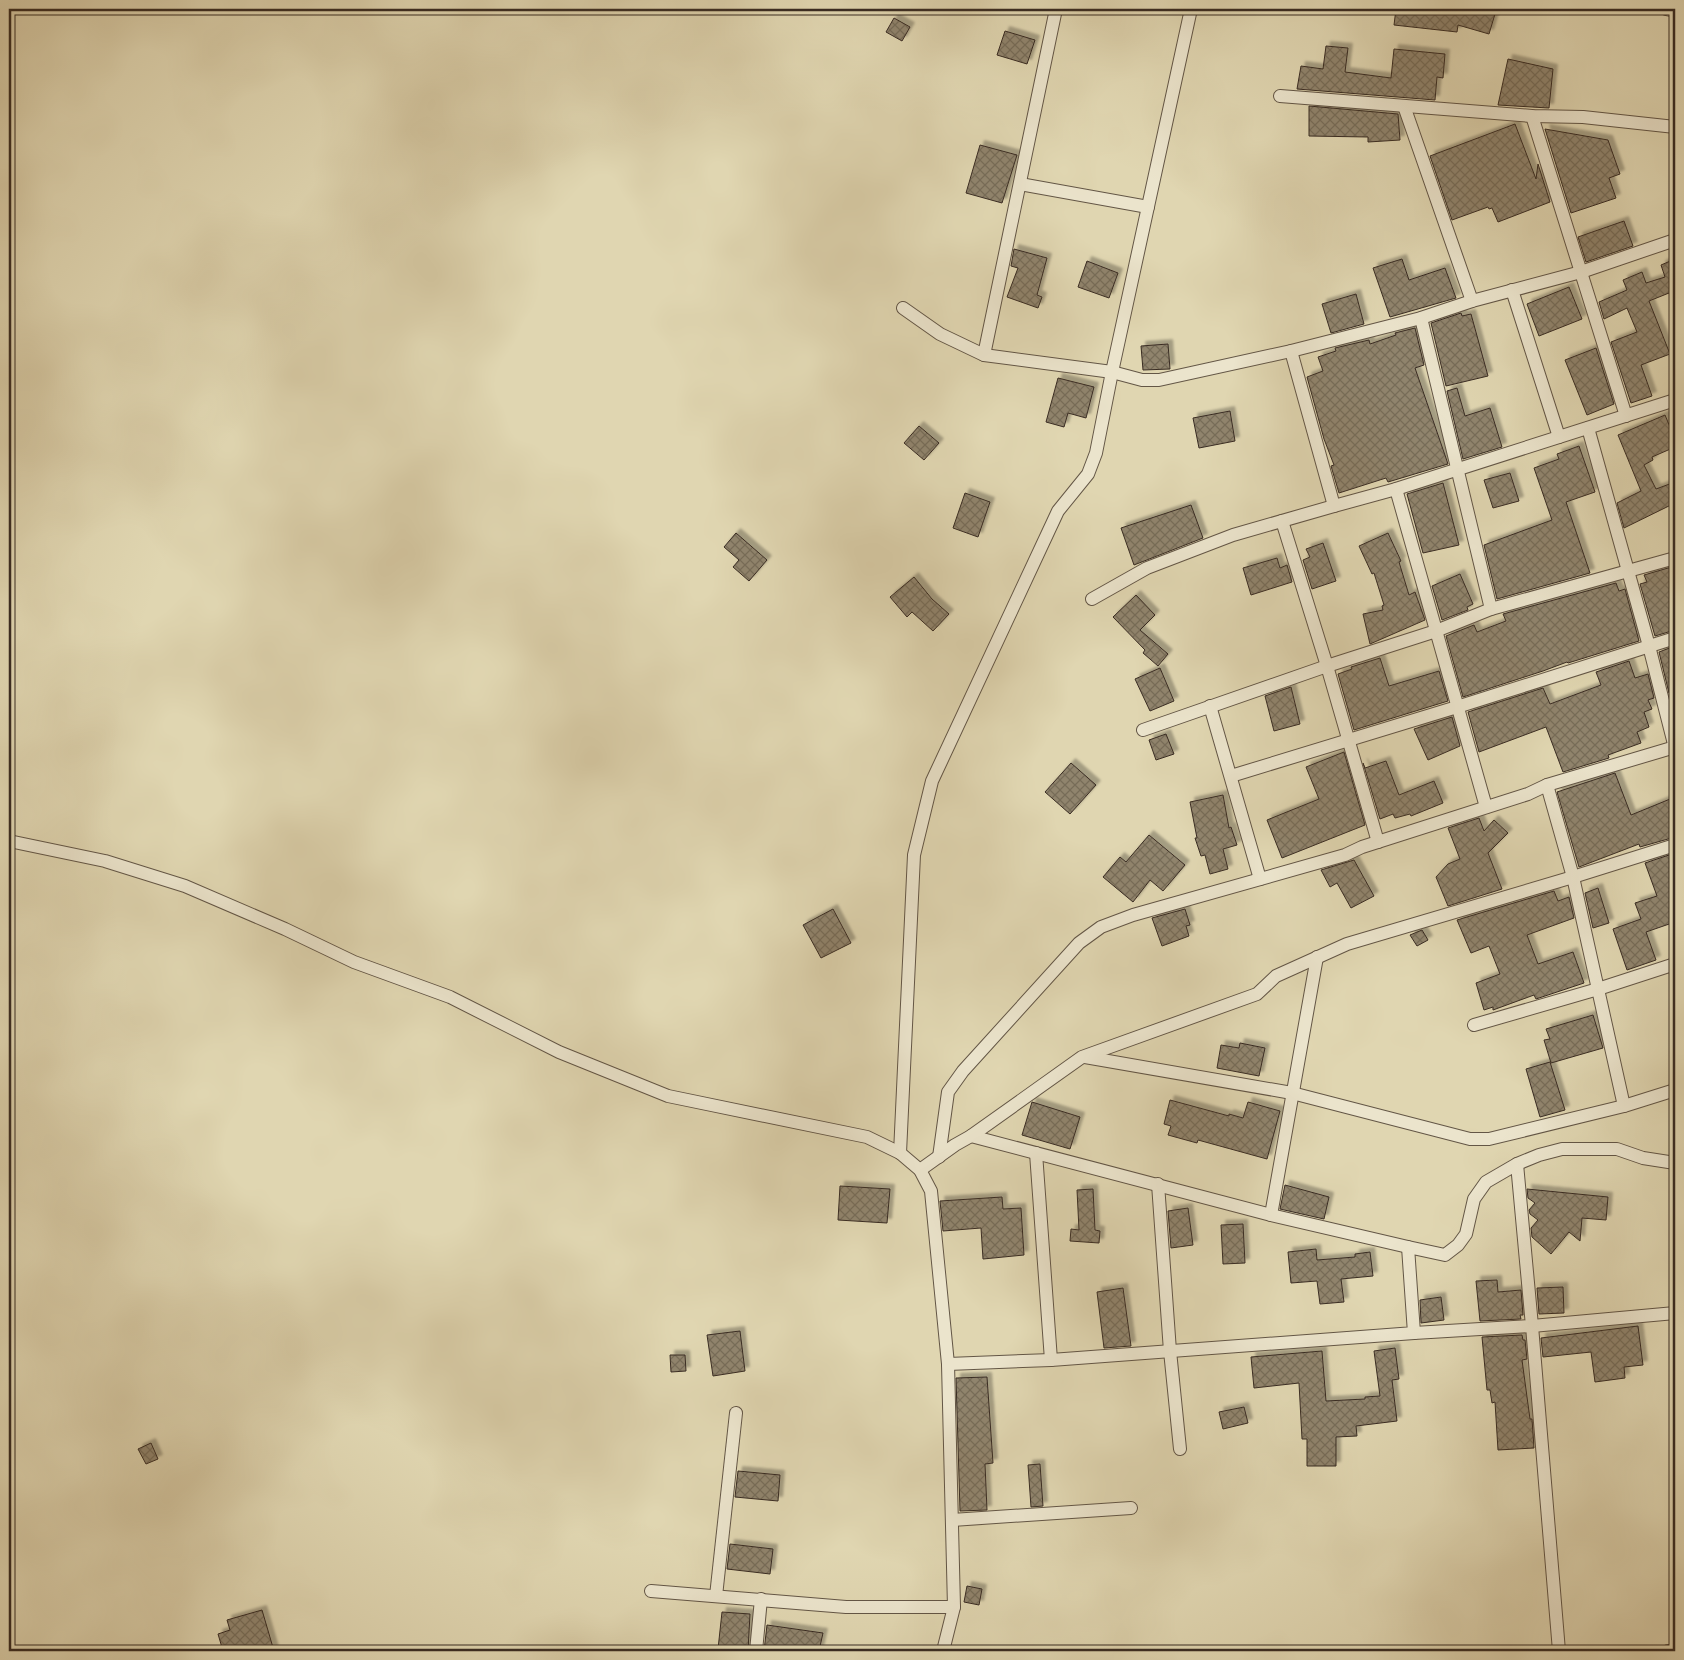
<svg xmlns="http://www.w3.org/2000/svg" width="1684" height="1660" viewBox="0 0 1684 1660" font-family="Alegreya,serif">
<defs>
<pattern id="building-cross-hatch" width="8" height="8" patternUnits="userSpaceOnUse" patternTransform="scale(1.25)"><rect width="8" height="8" fill="#90846d"/><path d="M0 0l8 8M0 8l8-8" fill="none" stroke="#776c59"/></pattern>
<filter id="shadow"><feDropShadow dx="4.5" dy="-4.5" stdDeviation="1" flood-color="#0004"/></filter>
</defs>
<rect width="100%" height="100%" fill="#e0d6b1"/>
<filter id="stains"><feTurbulence type="fractalNoise" baseFrequency=".004" numOctaves="4"/><feColorMatrix values="0 0 0 0 .2 0 0 0 0 .09 0 0 0 0 .02 0 0 0 .5 -.17"/></filter>
<radialGradient id="worn" r=".72"><stop offset=".6" stop-color="#630" stop-opacity="0"/><stop offset="1" stop-color="#630" stop-opacity=".3"/></radialGradient>
<g fill="url(#building-cross-hatch)" stroke="#392c23" filter="url(#shadow)">
<path d="M 1396,9 L 1478,9 L 1495,14 L 1489,34 L 1458,25 L 1457,32 L 1394,25 Z"/>
<path d="M 894,18 L 910,27 L 902,41 L 886,32 Z"/>
<path d="M 1005,31 L 1035,40 L 1027,64 L 997,55 Z"/>
<path d="M 1326,46 L 1348,48 L 1345,72 L 1391,78 L 1394,49 L 1445,54 L 1443,78 L 1437,77 L 1435,100 L 1297,89 L 1301,66 L 1323,69 Z"/>
<path d="M 1508,59 L 1553,69 L 1549,108 L 1498,105 Z"/>
<path d="M 1309,106 L 1398,114 L 1400,140 L 1368,142 L 1368,137 L 1309,136 Z"/>
<path d="M 1515,124 L 1536,179 L 1538,164 L 1550,202 L 1498,222 L 1492,208 L 1489,209 L 1488,207 L 1452,220 L 1430,156 Z"/>
<path d="M 1545,129 L 1608,140 L 1620,174 L 1609,178 L 1616,198 L 1571,213 Z"/>
<path d="M 980,145 L 1017,155 L 1002,203 L 966,193 Z"/>
<path d="M 1624,221 L 1633,246 L 1586,262 L 1578,237 Z"/>
<path d="M 1014,249 L 1047,258 L 1037,295 L 1042,297 L 1038,308 L 1007,297 L 1018,268 L 1011,266 Z"/>
<path d="M 1402,259 L 1409,280 L 1445,268 L 1456,298 L 1390,317 L 1373,268 Z"/>
<path d="M 1675,259 L 1675,301 L 1672,301 L 1669,293 L 1649,301 L 1670,354 L 1641,365 L 1652,396 L 1631,403 L 1611,342 L 1637,332 L 1627,308 L 1604,319 L 1599,302 L 1627,290 L 1623,280 L 1642,272 L 1646,283 L 1665,277 L 1661,265 Z"/>
<path d="M 1087,261 L 1118,273 L 1109,298 L 1078,287 Z"/>
<path d="M 1569,287 L 1582,319 L 1539,336 L 1527,304 Z"/>
<path d="M 1356,294 L 1364,324 L 1331,333 L 1322,304 Z"/>
<path d="M 1461,313 L 1462,316 L 1471,314 L 1488,376 L 1446,386 L 1431,323 Z"/>
<path d="M 1415,328 L 1424,365 L 1415,368 L 1448,464 L 1388,482 L 1386,478 L 1339,493 L 1331,466 L 1334,465 L 1324,439 L 1307,377 L 1323,371 L 1318,357 L 1336,351 L 1335,348 L 1369,340 L 1370,344 L 1396,335 L 1395,333 Z"/>
<path d="M 1168,344 L 1170,369 L 1143,370 L 1141,346 Z"/>
<path d="M 1596,348 L 1614,404 L 1587,415 L 1565,360 Z"/>
<path d="M 1058,378 L 1094,387 L 1086,418 L 1068,413 L 1064,427 L 1046,422 Z"/>
<path d="M 1457,388 L 1465,416 L 1490,408 L 1502,447 L 1463,459 L 1447,391 Z"/>
<path d="M 1230,411 L 1235,441 L 1199,448 L 1193,418 Z"/>
<path d="M 1665,415 L 1670,427 L 1675,424 L 1675,447 L 1652,457 L 1653,460 L 1644,465 L 1656,489 L 1675,482 L 1675,503 L 1624,528 L 1617,503 L 1641,491 L 1618,435 Z"/>
<path d="M 919,426 L 939,443 L 924,460 L 904,443 Z"/>
<path d="M 1579,446 L 1595,492 L 1566,502 L 1590,573 L 1497,599 L 1484,545 L 1552,520 L 1534,468 L 1559,459 L 1557,454 Z"/>
<path d="M 1510,473 L 1519,501 L 1493,508 L 1484,480 Z"/>
<path d="M 1443,483 L 1459,545 L 1423,553 L 1407,494 Z"/>
<path d="M 965,493 L 990,502 L 978,537 L 953,528 Z"/>
<path d="M 1191,505 L 1203,538 L 1134,565 L 1121,528 Z"/>
<path d="M 736,533 L 767,560 L 749,581 L 733,567 L 739,560 L 724,547 Z"/>
<path d="M 1388,533 L 1401,561 L 1399,562 L 1409,595 L 1415,592 L 1425,620 L 1370,644 L 1363,614 L 1383,610 L 1382,606 L 1384,605 L 1374,573 L 1372,574 L 1359,546 Z"/>
<path d="M 1323,543 L 1336,581 L 1312,589 L 1303,560 L 1310,557 L 1306,549 Z"/>
<path d="M 1277,558 L 1280,568 L 1287,565 L 1292,582 L 1251,595 L 1243,568 Z"/>
<path d="M 1675,566 L 1675,630 L 1655,636 L 1640,584 L 1647,582 L 1644,575 Z"/>
<path d="M 1460,574 L 1473,604 L 1467,607 L 1468,610 L 1442,620 L 1432,586 Z"/>
<path d="M 914,577 L 932,599 L 949,614 L 933,631 L 912,612 L 907,617 L 890,597 Z"/>
<path d="M 1616,583 L 1619,591 L 1625,589 L 1639,641 L 1568,663 L 1567,662 L 1543,671 L 1463,697 L 1446,636 L 1474,625 L 1477,632 L 1506,621 L 1503,614 Z"/>
<path d="M 1136,595 L 1155,615 L 1140,630 L 1168,654 L 1158,666 L 1143,653 L 1145,650 L 1113,617 Z"/>
<path d="M 1675,646 L 1675,691 L 1669,693 L 1659,652 Z"/>
<path d="M 1380,658 L 1389,686 L 1439,671 L 1448,701 L 1354,730 L 1338,674 L 1352,669 L 1351,667 Z"/>
<path d="M 1629,661 L 1635,678 L 1648,674 L 1654,698 L 1648,700 L 1652,709 L 1644,712 L 1649,727 L 1637,732 L 1641,743 L 1608,755 L 1609,758 L 1563,772 L 1546,727 L 1479,752 L 1468,712 L 1543,688 L 1550,704 L 1601,685 L 1596,672 Z"/>
<path d="M 1160,668 L 1174,701 L 1150,711 L 1135,679 Z"/>
<path d="M 1291,687 L 1300,724 L 1274,731 L 1265,696 Z"/>
<path d="M 1452,717 L 1460,746 L 1428,760 L 1414,729 Z"/>
<path d="M 1166,734 L 1174,754 L 1156,760 L 1149,740 Z"/>
<path d="M 1344,752 L 1365,825 L 1282,858 L 1267,820 L 1319,799 L 1306,767 Z"/>
<path d="M 1386,761 L 1399,795 L 1434,781 L 1443,803 L 1411,816 L 1410,814 L 1395,818 L 1393,814 L 1380,819 L 1363,763 L 1365,768 Z"/>
<path d="M 1071,763 L 1096,785 L 1070,814 L 1045,792 Z"/>
<path d="M 1615,773 L 1631,815 L 1675,797 L 1675,837 L 1640,847 L 1639,844 L 1579,867 L 1557,792 Z"/>
<path d="M 1223,795 L 1229,828 L 1231,827 L 1237,845 L 1223,849 L 1228,869 L 1210,874 L 1205,855 L 1201,856 L 1195,838 L 1197,838 L 1190,802 Z"/>
<path d="M 1479,818 L 1484,831 L 1494,820 L 1508,833 L 1488,853 L 1502,889 L 1448,906 L 1436,877 L 1448,864 L 1460,859 L 1448,828 Z"/>
<path d="M 1149,835 L 1185,865 L 1163,891 L 1150,880 L 1133,902 L 1103,877 L 1120,857 L 1126,862 Z"/>
<path d="M 1675,853 L 1675,922 L 1646,932 L 1656,960 L 1627,970 L 1613,929 L 1641,919 L 1635,903 L 1657,896 L 1645,863 Z"/>
<path d="M 1354,860 L 1374,896 L 1351,908 L 1337,883 L 1330,887 L 1321,870 Z"/>
<path d="M 1598,888 L 1609,923 L 1593,928 L 1585,893 Z"/>
<path d="M 1554,891 L 1558,901 L 1569,897 L 1574,918 L 1527,935 L 1538,964 L 1573,952 L 1584,983 L 1536,999 L 1534,995 L 1493,1010 L 1493,1007 L 1484,1010 L 1476,983 L 1500,974 L 1489,946 L 1471,953 L 1457,920 Z"/>
<path d="M 833,909 L 851,943 L 821,958 L 803,925 Z"/>
<path d="M 1185,909 L 1190,925 L 1186,926 L 1189,936 L 1162,946 L 1152,918 Z"/>
<path d="M 1422,930 L 1428,940 L 1417,946 L 1410,935 Z"/>
<path d="M 1593,1015 L 1603,1048 L 1551,1063 L 1544,1040 L 1550,1039 L 1546,1029 Z"/>
<path d="M 1240,1043 L 1265,1048 L 1259,1076 L 1217,1068 L 1221,1045 L 1239,1048 Z"/>
<path d="M 1550,1062 L 1565,1110 L 1540,1117 L 1526,1069 Z"/>
<path d="M 1170,1100 L 1229,1116 L 1229,1114 L 1243,1118 L 1248,1102 L 1280,1111 L 1267,1159 L 1198,1140 L 1197,1143 L 1168,1135 L 1171,1126 L 1164,1124 Z"/>
<path d="M 1032,1102 L 1080,1117 L 1070,1149 L 1022,1135 Z"/>
<path d="M 1285,1185 L 1329,1197 L 1324,1219 L 1280,1209 Z"/>
<path d="M 840,1186 L 890,1189 L 887,1223 L 838,1220 Z"/>
<path d="M 1093,1189 L 1095,1230 L 1100,1231 L 1099,1243 L 1070,1241 L 1071,1229 L 1079,1230 L 1077,1190 Z"/>
<path d="M 1527,1189 L 1608,1197 L 1606,1220 L 1582,1218 L 1580,1241 L 1569,1232 L 1551,1254 L 1532,1237 L 1531,1228 L 1538,1220 L 1530,1214 L 1529,1210 L 1535,1203 L 1528,1198 Z"/>
<path d="M 1002,1197 L 1003,1209 L 1021,1208 L 1024,1255 L 983,1259 L 981,1228 L 943,1231 L 940,1201 Z"/>
<path d="M 1188,1208 L 1193,1245 L 1171,1248 L 1168,1211 Z"/>
<path d="M 1243,1224 L 1245,1263 L 1223,1264 L 1221,1225 Z"/>
<path d="M 1316,1249 L 1317,1260 L 1355,1257 L 1355,1254 L 1370,1252 L 1373,1276 L 1341,1279 L 1344,1302 L 1320,1304 L 1317,1281 L 1291,1283 L 1288,1252 Z"/>
<path d="M 1497,1280 L 1498,1292 L 1521,1290 L 1523,1315 L 1520,1315 L 1521,1319 L 1480,1321 L 1476,1281 Z"/>
<path d="M 1563,1287 L 1564,1313 L 1539,1314 L 1537,1288 Z"/>
<path d="M 1123,1288 L 1131,1346 L 1104,1348 L 1097,1292 Z"/>
<path d="M 1441,1297 L 1444,1320 L 1421,1323 L 1420,1300 Z"/>
<path d="M 1638,1326 L 1643,1365 L 1624,1367 L 1625,1378 L 1595,1382 L 1591,1352 L 1543,1357 L 1541,1338 Z"/>
<path d="M 740,1331 L 745,1371 L 713,1376 L 707,1335 Z"/>
<path d="M 1522,1335 L 1523,1340 L 1525,1340 L 1527,1359 L 1522,1360 L 1530,1419 L 1532,1419 L 1534,1448 L 1498,1450 L 1495,1402 L 1492,1403 L 1490,1390 L 1487,1390 L 1482,1337 Z"/>
<path d="M 1395,1348 L 1399,1379 L 1392,1380 L 1397,1421 L 1356,1426 L 1357,1436 L 1336,1437 L 1336,1466 L 1307,1466 L 1307,1439 L 1302,1439 L 1299,1383 L 1254,1388 L 1251,1357 L 1322,1351 L 1326,1401 L 1365,1399 L 1365,1397 L 1380,1396 L 1374,1351 Z"/>
<path d="M 670,1355 L 685,1355 L 686,1371 L 671,1372 Z"/>
<path d="M 987,1377 L 993,1463 L 985,1464 L 987,1510 L 960,1511 L 956,1378 Z"/>
<path d="M 1244,1407 L 1248,1423 L 1223,1429 L 1219,1412 Z"/>
<path d="M 151,1443 L 158,1459 L 146,1464 L 138,1449 Z"/>
<path d="M 1040,1464 L 1043,1506 L 1031,1507 L 1028,1465 Z"/>
<path d="M 738,1471 L 780,1475 L 778,1501 L 735,1497 Z"/>
<path d="M 730,1544 L 773,1549 L 770,1574 L 727,1569 Z"/>
<path d="M 967,1586 L 982,1589 L 979,1605 L 964,1602 Z"/>
<path d="M 262,1610 L 274,1651 L 223,1651 L 218,1634 L 230,1630 L 227,1620 Z"/>
<path d="M 722,1612 L 750,1614 L 748,1651 L 718,1649 Z"/>
<path d="M 767,1625 L 823,1633 L 819,1651 L 764,1651 Z"/>
</g>
<g fill="none" stroke-linecap="round" stroke-linejoin="round">
<defs>
<g id="street">
<path d="M 1666,9 L 1675,11"/>
<path d="M 1280,96 L 1532,116 L 1583,117 L 1675,127"/>
<path d="M 1404,106 L 1472,301"/>
<path d="M 1532,116 L 1626,416"/>
<path d="M 1020,184 L 1148,207"/>
<path d="M 1512,290 L 1559,437"/>
<path d="M 903,308 L 940,334 L 984,355 L 1112,372 L 1142,380 L 1159,380 L 1291,351 L 1421,318 L 1472,301 L 1581,272 L 1675,240"/>
<path d="M 1421,318 L 1491,609"/>
<path d="M 1291,351 L 1334,506 L 1396,489 L 1675,400"/>
<path d="M 984,355 L 1056,9"/>
<path d="M 1588,428 L 1649,646 L 1675,748"/>
<path d="M 1396,489 L 1486,807"/>
<path d="M 1282,521 L 1327,666 L 1378,842"/>
<path d="M 1092,599 L 1147,568 L 1233,535 L 1334,506"/>
<path d="M 1210,706 L 1260,879"/>
<path d="M 1143,730 L 1327,666 L 1436,631 L 1491,609 L 1675,558"/>
<path d="M 1231,776 L 1457,707 L 1675,638"/>
<path d="M 1547,785 L 1573,877 L 1624,1106"/>
<path d="M 9,841 L 105,861 L 185,886 L 285,929 L 354,962 L 450,997 L 559,1052 L 668,1096 L 867,1137 L 900,1153 L 920,1170 L 931,1191 L 948,1364 L 954,1607 L 943,1651"/>
<path d="M 1474,1025 L 1598,989 L 1675,964"/>
<path d="M 1085,1057 L 1292,1093 L 1470,1139 L 1489,1139 L 1624,1106 L 1675,1090"/>
<path d="M 971,1136 L 1271,1215 L 1408,1247"/>
<path d="M 900,1153 L 914,855 L 932,781 L 1058,511 L 1088,474 L 1096,453 L 1112,372 L 1191,9"/>
<path d="M 1036,1153 L 1051,1360"/>
<path d="M 939,1157 L 948,1092 L 963,1071 L 1079,943 L 1101,927 L 1133,915 L 1345,855 L 1362,847 L 1528,794 L 1547,785 L 1675,747"/>
<path d="M 1517,1164 L 1532,1326 L 1559,1651"/>
<path d="M 920,1170 L 955,1145 L 971,1136 L 1082,1057 L 1257,994 L 1276,976 L 1347,944 L 1573,877 L 1675,845"/>
<path d="M 1158,1184 L 1170,1351 L 1180,1449"/>
<path d="M 1271,1215 L 1317,957"/>
<path d="M 1414,1333 L 1532,1326 L 1675,1313"/>
<path d="M 948,1364 L 1051,1360 L 1414,1333 L 1408,1247 L 1445,1255 L 1458,1245 L 1466,1234 L 1474,1199 L 1486,1182 L 1517,1164 L 1539,1155 L 1562,1149 L 1617,1149 L 1643,1158 L 1675,1163"/>
<path d="M 952,1520 L 1131,1508"/>
<path d="M 651,1591 L 846,1607 L 954,1607"/>
<path d="M 716,1596 L 736,1413"/>
<path d="M 756,1651 L 761,1599"/>
<path d="M 1668,1651 L 1675,1651"/>
</g>
</defs>
<use href="#street" stroke="#635646" stroke-width="14"/>
<use href="#street" stroke="#ebe4cc" stroke-width="12"/>
</g>
<rect width="1684" height="1660" fill="none" stroke="#e0d6b1" stroke-width="30"/>
<rect x="10" y="10" width="1664" height="1640" fill="none" stroke="#392c23" stroke-width="2.5"/>
<rect x="15" y="15" width="1654" height="1630" fill="none" stroke="#392c23"/>
<rect width="100%" height="100%" filter="url(#stains)"/>
<rect width="100%" height="100%" fill="url(#worn)"/>
</svg>
